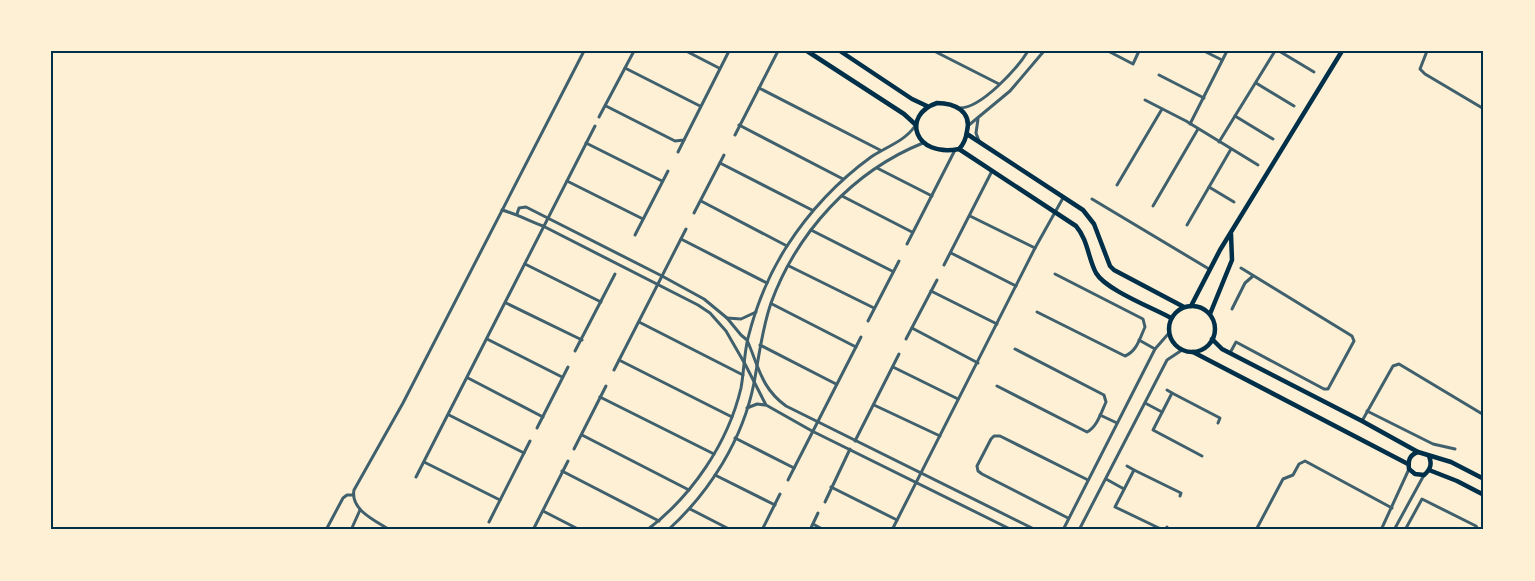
<svg xmlns="http://www.w3.org/2000/svg" width="1535" height="581" viewBox="0 0 1535 581" font-family="Spectral,serif">
<rect width="100%" height="100%" fill="#fdf0d5"/>
<g fill="none" stroke-linecap="round" stroke-linejoin="round">
<g stroke="#3f606c" stroke-width="3">
<path d="M 686,51 L 719,68"/>
<path d="M 934,51 L 999,84"/>
<path d="M 1108,51 L 1133,64 L 1139,51"/>
<path d="M 1204,51 L 1222,60"/>
<path d="M 1279,51 L 1314,72"/>
<path d="M 1427,51 L 1420,69 L 1425,74 L 1484,109"/>
<path d="M 625,68 L 700,106"/>
<path d="M 1159,75 L 1204,98"/>
<path d="M 1256,83 L 1294,106"/>
<path d="M 759,88 L 880,150"/>
<path d="M 1145,100 L 1186,121 L 1258,165"/>
<path d="M 606,106 L 675,141 L 684,140 L 729,51"/>
<path d="M 960,108 C 981,108 1017,69 1028,51"/>
<path d="M 1235,116 L 1273,139"/>
<path d="M 599,117 L 634,51"/>
<path d="M 978,119 L 976,133 L 979,141"/>
<path d="M 1190,124 L 1227,51"/>
<path d="M 739,125 L 843,179"/>
<path d="M 969,125 L 1010,91 L 1044,51"/>
<path d="M 735,135 L 778,51"/>
<path d="M 1219,142 L 1275,51"/>
<path d="M 586,143 L 662,181"/>
<path d="M 678,152 L 684,140"/>
<path d="M 720,163 L 812,210"/>
<path d="M 877,168 L 932,196"/>
<path d="M 567,181 L 643,219"/>
<path d="M 1117,185 L 1162,109"/>
<path d="M 1209,187 L 1234,202"/>
<path d="M 842,196 L 912,232"/>
<path d="M 1092,199 L 1209,269"/>
<path d="M 701,201 L 787,246"/>
<path d="M 1153,206 L 1198,129"/>
<path d="M 502,210 C 517,214 529,221 543,226 L 698,305 L 710,313 L 726,331 L 745,364 L 766,405 L 812,431 L 1012,530"/>
<path d="M 694,213 L 724,155"/>
<path d="M 517,214 L 519,208 L 526,207 L 662,276 L 704,299 L 727,318 L 741,335 L 747,340 C 759,367 761,388 786,406 L 1036,530"/>
<path d="M 970,216 L 1035,248"/>
<path d="M 1187,225 L 1231,149"/>
<path d="M 811,230 L 892,271"/>
<path d="M 635,235 L 668,171"/>
<path d="M 681,239 L 767,283"/>
<path d="M 907,244 L 955,150"/>
<path d="M 951,253 L 1016,286"/>
<path d="M 525,264 L 601,302"/>
<path d="M 944,265 L 992,171"/>
<path d="M 789,266 L 874,308"/>
<path d="M 931,291 L 997,324"/>
<path d="M 506,303 L 582,340"/>
<path d="M 772,304 L 856,347"/>
<path d="M 1232,309 L 1245,283 L 1253,276"/>
<path d="M 1037,312 L 1125,356 C 1137,351 1140,338 1145,327 L 1143,319 L 1055,274"/>
<path d="M 727,318 L 741,319 L 756,312"/>
<path d="M 868,321 L 899,261"/>
<path d="M 639,322 L 743,375"/>
<path d="M 912,328 L 978,363"/>
<path d="M 487,339 L 562,377"/>
<path d="M 906,339 L 937,280"/>
<path d="M 1139,340 L 1155,349"/>
<path d="M 760,345 L 836,384"/>
<path d="M 575,351 L 615,274"/>
<path d="M 1230,353 L 1236,342 L 1324,389 L 1328,389 L 1354,341 L 1352,336 L 1241,268"/>
<path d="M 619,360 L 732,417"/>
<path d="M 893,367 L 958,399"/>
<path d="M 614,370 L 686,229"/>
<path d="M 468,378 L 543,417"/>
<path d="M 997,386 L 1087,432 C 1097,427 1101,413 1106,402 L 1104,395 L 1015,349"/>
<path d="M 1167,390 L 1172,393"/>
<path d="M 600,397 L 714,454"/>
<path d="M 1145,403 L 1162,412"/>
<path d="M 874,405 L 940,436"/>
<path d="M 747,408 L 757,404 L 765,405"/>
<path d="M 1367,411 L 1433,444 L 1455,449"/>
<path d="M 449,415 L 524,453"/>
<path d="M 1100,415 L 1117,423"/>
<path d="M 1362,421 L 1393,366 L 1399,364 L 1484,415"/>
<path d="M 537,428 L 568,367"/>
<path d="M 582,435 L 689,490"/>
<path d="M 735,438 L 794,468"/>
<path d="M 855,441 L 899,354"/>
<path d="M 574,449 L 606,386"/>
<path d="M 1202,456 L 1153,430 L 1172,393 L 1220,418 L 1218,423"/>
<path d="M 424,462 L 500,500"/>
<path d="M 1127,466 L 1134,470"/>
<path d="M 562,471 L 659,521"/>
<path d="M 715,475 L 775,505"/>
<path d="M 416,477 L 595,126"/>
<path d="M 1106,479 L 1124,489"/>
<path d="M 788,480 L 861,337"/>
<path d="M 831,487 L 897,520"/>
<path d="M 825,502 L 850,449"/>
<path d="M 690,509 L 731,530"/>
<path d="M 543,511 L 580,530"/>
<path d="M 1068,518 L 982,474 L 978,471 L 977,466 L 991,439 L 994,436 L 1000,436 L 1088,480"/>
<path d="M 489,522 L 530,441"/>
<path d="M 813,524 L 824,530"/>
<path d="M 326,530 L 343,498 L 347,495 L 353,495"/>
<path d="M 351,530 L 360,510"/>
<path d="M 390,530 C 376,521 350,510 354,490 L 403,403 L 584,51"/>
<path d="M 533,530 L 568,461"/>
<path d="M 647,530 C 692,496 728,443 741,388 C 744,372 744,354 748,338 C 756,306 769,274 787,246 C 809,212 838,181 871,157 C 886,147 905,141 915,126"/>
<path d="M 668,530 C 710,492 743,439 754,383 C 759,356 762,329 771,303 C 797,232 853,171 923,143"/>
<path d="M 762,530 L 780,494"/>
<path d="M 810,530 L 818,513"/>
<path d="M 892,530 L 1035,248 L 1063,198"/>
<path d="M 1063,530 L 1155,349 L 1169,333"/>
<path d="M 1079,530 L 1167,360 L 1182,350"/>
<path d="M 1163,530 L 1115,507 L 1134,470 L 1181,493 L 1180,496"/>
<path d="M 1165,530 L 1167,527"/>
<path d="M 1256,530 L 1283,479 L 1293,475 L 1299,464 L 1305,461 L 1392,508"/>
<path d="M 1381,530 L 1409,469"/>
<path d="M 1394,530 L 1424,475"/>
<path d="M 1405,530 L 1422,499 L 1476,526 L 1478,530"/>
</g>
<g stroke="#003049" stroke-width="4.5">
<path d="M 807,51 L 904,114 L 916,125"/>
<path d="M 840,51 L 912,99 L 927,106"/>
<path d="M 937,103 C 954,103 972,111 967,131 C 966,139 964,144 959,149 C 914,158 901,115 937,103 Z"/>
<path d="M 967,134 L 1083,210 L 1094,224 L 1110,266 L 1114,270 L 1184,307"/>
<path d="M 959,149 L 1076,226 C 1088,240 1088,258 1096,273 C 1106,290 1153,308 1171,318"/>
<path d="M 1191,306 L 1220,250 L 1342,51"/>
<circle cx="1192" cy="329" r="23"/>
<path d="M 1210,314 L 1232,260 L 1231,234"/>
<path d="M 1212,339 L 1222,349 L 1362,421 L 1418,452 L 1451,462 L 1484,479"/>
<path d="M 1193,352 L 1408,464"/>
<path d="M 1418,452 C 1409,455 1408,461 1409,469 L 1415,474 L 1424,475 C 1431,469 1432,464 1429,456"/>
<path d="M 1429,470 L 1457,481 L 1484,495"/>
</g>
</g>
<rect width="1535" height="581" fill="none" stroke="#fdf0d5" stroke-width="105"/>
<rect x="52" y="52" width="1430" height="476" fill="none" stroke="#003049" stroke-width="2"/>
</svg>
